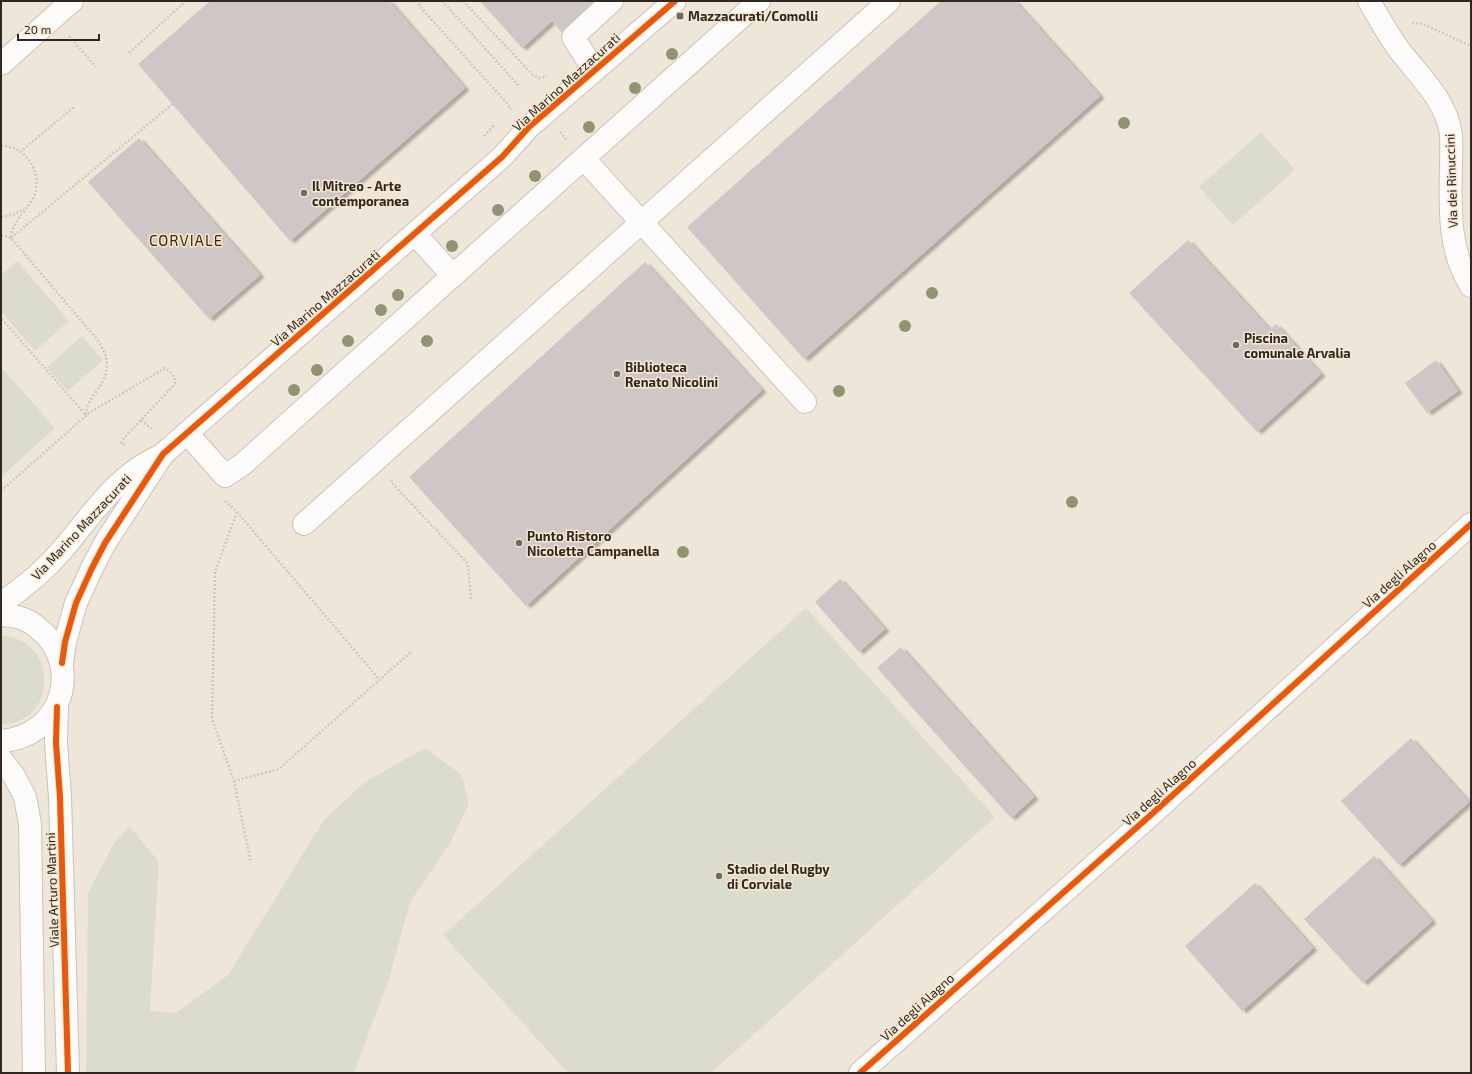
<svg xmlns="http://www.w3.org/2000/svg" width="1472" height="1074" viewBox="0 0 1472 1074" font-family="'Exo 2',sans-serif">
<defs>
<filter id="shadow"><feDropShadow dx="4.5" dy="2.5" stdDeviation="1" flood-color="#0004"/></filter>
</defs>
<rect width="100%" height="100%" fill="#efe6da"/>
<g fill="#dcdccc">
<path d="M 1261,132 L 1295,170 L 1233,225 L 1199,187 Z"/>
<path d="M 17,261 L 69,321 L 35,351 L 1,312 L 1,275 Z"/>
<path d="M 82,336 L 103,360 L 68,391 L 47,367 Z"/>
<path d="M 1,367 L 55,428 L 1,477 Z"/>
<path d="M 806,608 L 995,817 L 711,1073 L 568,1073 L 443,935 Z"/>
<path d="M 1,635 C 62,641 56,725 1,724 Z"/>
<path d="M 425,748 L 462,775 L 469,804 L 449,845 L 410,902 L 389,979 L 354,1073 L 86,1073 L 88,893 L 114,843 L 130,827 L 159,862 L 150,1011 L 176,1013 L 228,975 L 324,820 L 365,782 Z"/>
</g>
<g fill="#cfc7c6" filter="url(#shadow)">
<path d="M 210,1 L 389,1 L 465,88 L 290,241 L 138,64 Z"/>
<path d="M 480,1 L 600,1 L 564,35 L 552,21 L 522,48 Z"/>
<path d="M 941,1 L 1015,1 L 1100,96 L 804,359 L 687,227 Z"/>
<path d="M 139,138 L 260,275 L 209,319 L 88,182 Z"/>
<path d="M 1188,240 L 1270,330 L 1276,324 L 1321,374 L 1257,432 L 1129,293 Z"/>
<path d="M 645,262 L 762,390 L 526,606 L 409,477 Z"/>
<path d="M 1436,360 L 1458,391 L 1427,413 L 1405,383 Z"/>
<path d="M 840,579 L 885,629 L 859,652 L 815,602 Z"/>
<path d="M 901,647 L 1034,797 L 1011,818 L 877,668 Z"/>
<path d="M 1411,738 L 1469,802 L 1399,865 L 1341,801 Z"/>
<path d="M 1374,856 L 1432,921 L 1363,983 L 1304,919 Z"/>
<path d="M 1255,883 L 1313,948 L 1242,1011 L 1185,946 Z"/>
</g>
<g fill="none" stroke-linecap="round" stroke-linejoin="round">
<defs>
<g id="minor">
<path d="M 1369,1 C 1379,18 1388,35 1400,51 C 1420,77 1446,100 1451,134 C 1453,185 1442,241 1471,286"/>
<path d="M 1,64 L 72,1"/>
<path d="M 594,70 L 573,37 L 612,1"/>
<path d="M 584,159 L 805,402"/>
<path d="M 415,234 L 453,276"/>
<path d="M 187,433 L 225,476 L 243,464 L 759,1"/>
<path d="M 304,524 L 889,1"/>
<path d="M 1,603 C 24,588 45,570 63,549 C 91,516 117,475 158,457"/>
<path d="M 1,615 C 14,615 28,619 38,628 C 85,666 61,737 1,741"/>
<path d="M 62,663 L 65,642 L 76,603 L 92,568 L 105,543 L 163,454 L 502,157 L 529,127 L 675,1"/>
<path d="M 57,707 L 56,743 L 60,797 L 68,1073"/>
<path d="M 1,759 L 14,776 L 25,797 L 30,824 L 34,1073"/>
<path d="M 860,1073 L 1153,813 L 1471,524"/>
</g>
</defs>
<use href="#minor" stroke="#cac3ba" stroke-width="24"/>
<g stroke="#ccc9c5" stroke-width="2.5" stroke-dasharray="2 2" stroke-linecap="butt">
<path d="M 415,1 L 511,108 L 510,109"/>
<path d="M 442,1 L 520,87"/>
<path d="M 463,1 L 533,75 L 539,78 L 547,76"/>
<path d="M 419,5 L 423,1"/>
<path d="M 1412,23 L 1423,24 L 1471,46"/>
<path d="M 69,36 L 96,67"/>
<path d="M 129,53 L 186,1"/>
<path d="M 560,132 L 567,140"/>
<path d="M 484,136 L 494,125"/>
<path d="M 1,146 C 12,146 21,150 28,159 C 37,170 40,187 32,200 C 24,213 13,221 11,238"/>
<path d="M 20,152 L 75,106"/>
<path d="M 1,217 L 13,215 L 24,209"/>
<path d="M 1,235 L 11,238 L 96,338 C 111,358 110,373 96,392 C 91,399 86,407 86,415 L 1,318"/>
<path d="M 11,238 L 192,88"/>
<path d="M 141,420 L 152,429"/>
<path d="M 392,480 L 391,482 L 468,564 L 471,601"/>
<path d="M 1,491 L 89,413 L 165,368 C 171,372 176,377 175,384 L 124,438 L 121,443 L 126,445"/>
<path d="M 225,501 L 237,512 L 379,679"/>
<path d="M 237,512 L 215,572 L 212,719 L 234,781 L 251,863"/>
<path d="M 234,781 L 279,769 L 412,651"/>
</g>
<use href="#minor" stroke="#fdfbf9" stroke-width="22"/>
<defs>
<g id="cycleway">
<path d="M 62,663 L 65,642 L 76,603 L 92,568 L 105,543 L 163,454 L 502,157 L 529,127 L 675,1"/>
<path d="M 57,707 L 56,743 L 60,797 L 68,1073"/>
<path d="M 860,1073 L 1153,813 L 1471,524"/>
</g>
</defs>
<use href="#cycleway" stroke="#f7e7d2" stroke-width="8"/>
<use href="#cycleway" stroke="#e8590c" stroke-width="6"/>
</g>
<g fill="#909472">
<circle cx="672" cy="54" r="6"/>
<circle cx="635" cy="88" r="6"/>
<circle cx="1124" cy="123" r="6"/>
<circle cx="589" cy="127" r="6"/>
<circle cx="535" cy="176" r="6"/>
<circle cx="498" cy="210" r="6"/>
<circle cx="452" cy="246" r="6"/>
<circle cx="932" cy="293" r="6"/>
<circle cx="398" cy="295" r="6"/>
<circle cx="381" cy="310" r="6"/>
<circle cx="905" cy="326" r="6"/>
<circle cx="348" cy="341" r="6"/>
<circle cx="427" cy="341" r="6"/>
<circle cx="317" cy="370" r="6"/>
<circle cx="294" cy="390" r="6"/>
<circle cx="839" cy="391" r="6"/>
<circle cx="1072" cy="502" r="6"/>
<circle cx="683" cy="552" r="6"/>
</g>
<g fill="#726a62" stroke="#f7e7d2" stroke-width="1.5">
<rect x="676" y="12" width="8" height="8" rx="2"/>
<circle cx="304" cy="193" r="4"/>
<circle cx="1236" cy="345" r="4"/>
<circle cx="617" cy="374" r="4"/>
<circle cx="519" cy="543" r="4"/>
<circle cx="719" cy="876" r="4"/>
</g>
<g text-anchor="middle" stroke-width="3" stroke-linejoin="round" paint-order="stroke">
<g font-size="13" font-weight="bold" fill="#2f2821" stroke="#f7e7d2" text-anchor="start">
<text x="688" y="21">Mazzacurati/Comolli</text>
<text x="312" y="191">Il Mitreo - Arte<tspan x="312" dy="15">contemporanea</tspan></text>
<text x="1244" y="343">Piscina<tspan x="1244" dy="15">comunale Arvalia</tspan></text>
<text x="625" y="372">Biblioteca<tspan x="625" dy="15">Renato Nicolini</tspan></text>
<text x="527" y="541">Punto Ristoro<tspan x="527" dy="15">Nicoletta Campanella</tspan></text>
<text x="727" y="874">Stadio del Rugby<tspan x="727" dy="15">di Corviale</tspan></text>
</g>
<g font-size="13" fill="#2f2821" stroke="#f7e7d2">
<text transform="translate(566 82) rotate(-42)" y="5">Via Marino Mazzacurati</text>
<text transform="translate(1451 181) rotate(-92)" y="5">Via dei Rinuccini</text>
<text transform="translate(325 298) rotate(-41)" y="5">Via Marino Mazzacurati</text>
<text transform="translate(81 527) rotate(-47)" y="5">Via Marino Mazzacurati</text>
<text transform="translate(1399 574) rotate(-42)" y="5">Via degli Alagno</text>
<text transform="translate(1159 792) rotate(-42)" y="5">Via degli Alagno</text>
<text transform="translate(52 890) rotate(-92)" y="5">Viale Arturo Martini</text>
<text transform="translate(917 1007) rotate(-42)" y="5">Via degli Alagno</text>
</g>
<g font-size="15" letter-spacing="1" fill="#3b2900" stroke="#f7e7d2">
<text x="186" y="246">CORVIALE</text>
</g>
</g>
<rect width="1472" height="1074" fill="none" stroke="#2f2821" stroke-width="4"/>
<path d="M18 34v6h81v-6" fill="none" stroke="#2f2821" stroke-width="2"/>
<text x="24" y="34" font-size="12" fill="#2f2821" stroke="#f7e7d2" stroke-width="3" paint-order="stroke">20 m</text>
</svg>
